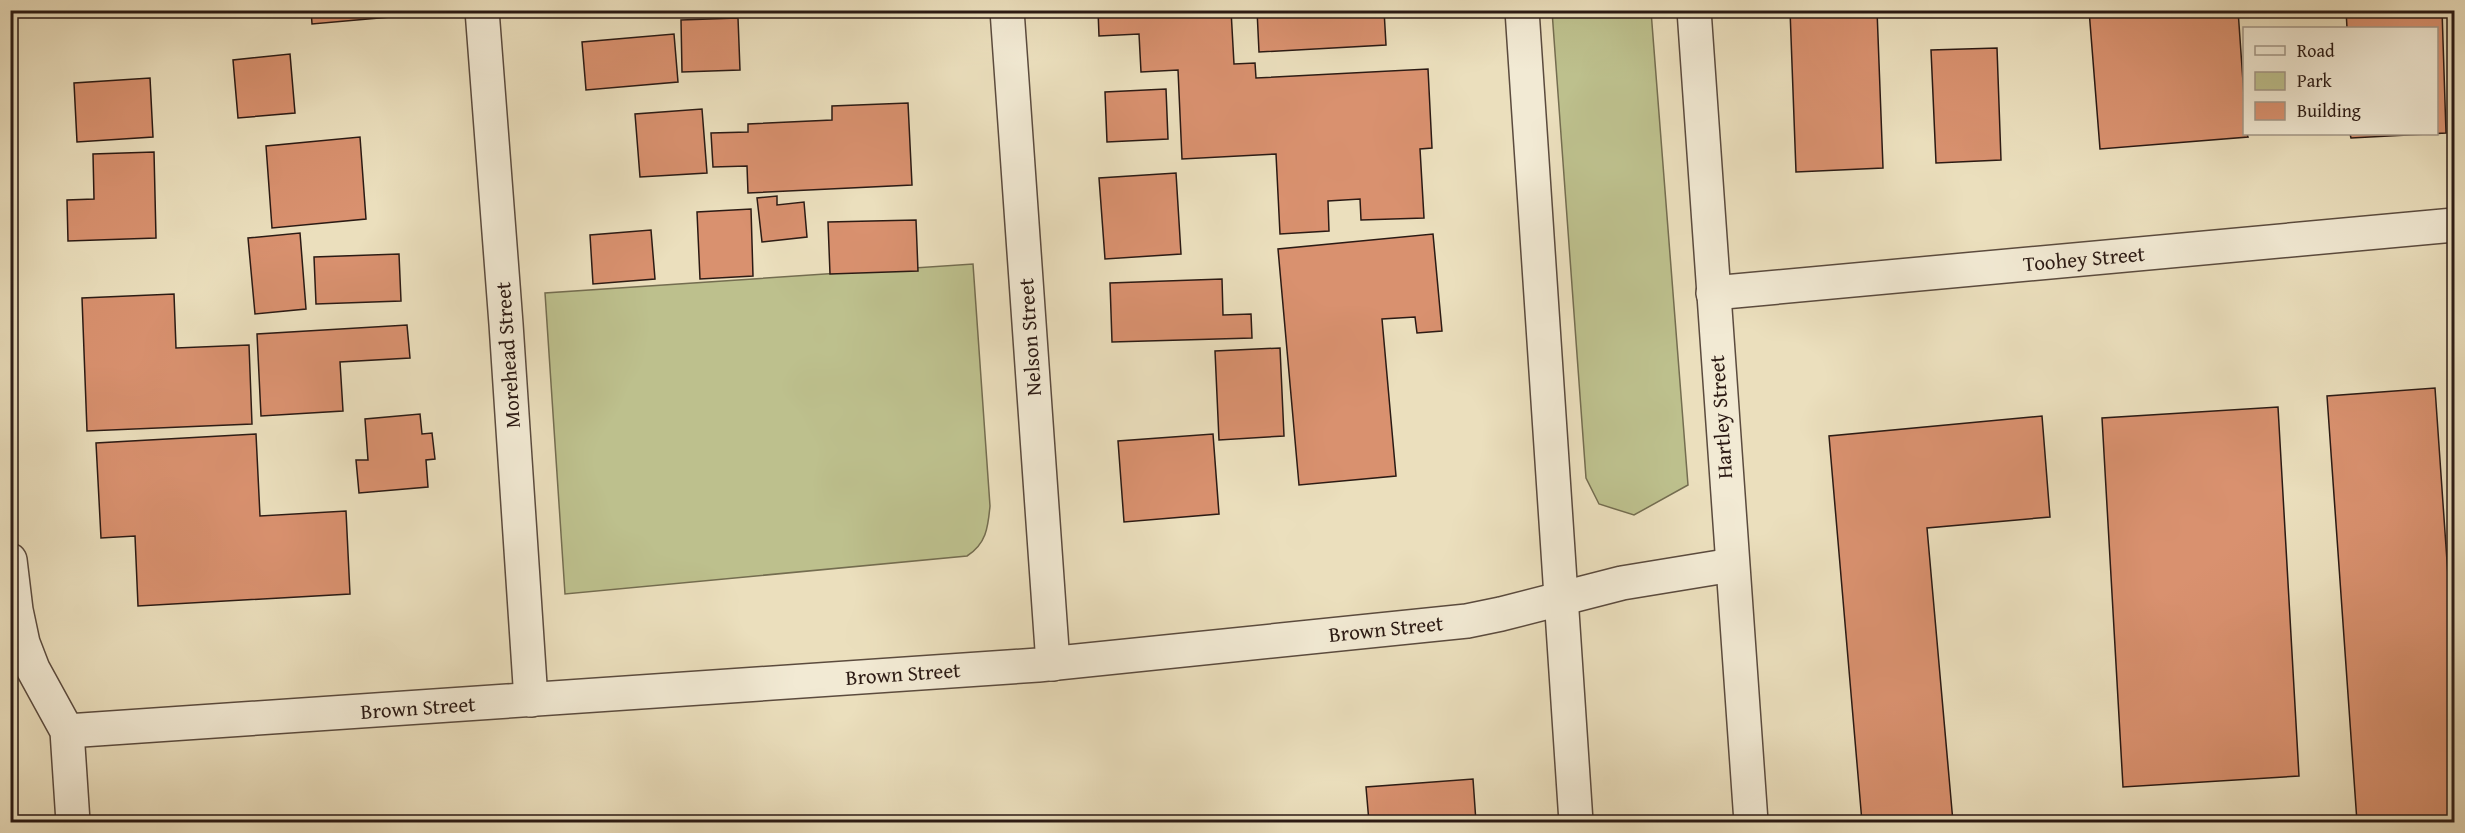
<svg xmlns="http://www.w3.org/2000/svg" width="2465" height="833" viewBox="0 0 2465 833" font-family="'Gentium Book Plus',serif">
<rect width="100%" height="100%" fill="#ebdfbd"/>
<filter id="stains"><feTurbulence type="fractalNoise" baseFrequency=".00333" numOctaves="4"/><feColorMatrix values="0 0 0 0 .2 0 0 0 0 .09 0 0 0 0 .02 0 0 0 .5 -.17"/></filter>
<radialGradient id="worn" r=".72"><stop offset=".6" stop-color="#630" stop-opacity="0"/><stop offset="1" stop-color="#630" stop-opacity=".3"/></radialGradient>
<g fill="#bdc08d" stroke="#746d50" stroke-width="1.5">
<path d="M 1552,11 L 1651,11 L 1688,485 L 1634,515 L 1599,504 L 1586,478 Z"/>
<path d="M 973,264 L 990,506 C 988,528 986,544 967,556 L 565,594 L 545,293 Z"/>
</g>
<g fill="#d9916f" stroke="#2b1a14" stroke-width="1.5">
<path d="M 311,10 L 389,10 L 390,17 L 312,24 Z"/>
<path d="M 582,10 L 641,10 L 583,16 Z"/>
<path d="M 1098,10 L 1231,10 L 1234,64 L 1255,63 L 1256,78 L 1428,69 L 1432,148 L 1420,149 L 1424,218 L 1361,220 L 1360,199 L 1328,201 L 1329,231 L 1280,234 L 1276,154 L 1182,159 L 1178,70 L 1141,72 L 1139,34 L 1099,36 Z"/>
<path d="M 1257,10 L 1384,10 L 1386,45 L 1259,52 Z"/>
<path d="M 1790,10 L 1877,10 L 1883,168 L 1796,172 Z"/>
<path d="M 2089,10 L 2238,10 L 2244,96 L 2244,134 L 2247,134 L 2248,137 L 2100,149 Z"/>
<path d="M 2346,10 L 2442,10 L 2446,133 L 2351,138 L 2350,134 L 2436,134 L 2436,28 L 2347,28 Z"/>
<path d="M 738,18 L 740,70 L 682,72 L 681,20 Z"/>
<path d="M 674,34 L 678,82 L 586,90 L 582,42 Z"/>
<path d="M 1997,48 L 2001,160 L 1936,163 L 1931,50 Z"/>
<path d="M 290,54 L 295,113 L 238,118 L 233,60 Z"/>
<path d="M 150,78 L 153,137 L 77,142 L 74,83 Z"/>
<path d="M 1166,89 L 1168,139 L 1107,142 L 1105,92 Z"/>
<path d="M 908,103 L 912,185 L 748,193 L 747,166 L 713,167 L 711,133 L 748,132 L 748,124 L 832,120 L 832,106 Z"/>
<path d="M 702,109 L 707,173 L 640,177 L 635,114 Z"/>
<path d="M 360,137 L 366,219 L 272,228 L 266,146 Z"/>
<path d="M 154,152 L 156,238 L 68,241 L 67,200 L 94,199 L 93,154 Z"/>
<path d="M 1176,173 L 1181,254 L 1105,259 L 1099,178 Z"/>
<path d="M 777,196 L 777,205 L 804,202 L 807,237 L 762,242 L 757,198 Z"/>
<path d="M 751,209 L 753,276 L 700,279 L 697,212 Z"/>
<path d="M 916,220 L 918,271 L 830,274 L 828,222 Z"/>
<path d="M 651,230 L 655,279 L 593,284 L 590,235 Z"/>
<path d="M 300,233 L 306,309 L 255,314 L 248,238 Z"/>
<path d="M 1433,234 L 1442,331 L 1417,333 L 1415,317 L 1382,319 L 1396,476 L 1299,485 L 1278,249 Z"/>
<path d="M 399,254 L 401,301 L 316,304 L 314,257 Z"/>
<path d="M 1222,279 L 1223,315 L 1251,314 L 1252,338 L 1112,342 L 1110,283 Z"/>
<path d="M 174,294 L 176,348 L 249,345 L 252,424 L 87,431 L 82,298 Z"/>
<path d="M 407,325 L 410,358 L 340,362 L 343,411 L 261,416 L 257,334 Z"/>
<path d="M 1280,348 L 1284,436 L 1219,440 L 1215,351 Z"/>
<path d="M 2435,388 L 2454,662 L 2454,822 L 2357,822 L 2327,396 Z"/>
<path d="M 2278,407 L 2299,776 L 2123,787 L 2102,418 Z"/>
<path d="M 420,414 L 422,434 L 432,433 L 435,459 L 426,460 L 428,487 L 359,493 L 356,460 L 368,460 L 365,419 Z"/>
<path d="M 2042,416 L 2050,517 L 1927,528 L 1953,822 L 1862,822 L 1829,436 Z"/>
<path d="M 256,434 L 260,516 L 346,511 L 350,594 L 138,606 L 135,536 L 101,538 L 96,443 Z"/>
<path d="M 1213,434 L 1219,514 L 1124,522 L 1118,441 Z"/>
<path d="M 1473,779 L 1476,822 L 1369,822 L 1366,787 Z"/>
<path d="M 1080,818 L 1081,822 L 1012,822 Z"/>
</g>
<g fill="none" stroke-linecap="round" stroke-linejoin="round">
<defs>
<g id="minor">
<path d="M 482,10 L 506,324 L 531,700"/>
<path d="M 1007,10 L 1053,664"/>
<path d="M 1522,10 L 1576,822"/>
<path d="M 1694,10 L 1751,822"/>
<path d="M 1713,293 L 2454,225"/>
<path d="M 10,560 L 16,610 L 23,643 L 33,669 L 67,731 L 73,822"/>
<path d="M 67,731 L 1038,665 L 1467,621 L 1501,614 L 1622,583 L 1732,565"/>
</g>
</defs>
<use href="#minor" stroke="#5b4b3e" stroke-width="36"/>
<use href="#minor" stroke="#f2ead4" stroke-width="33"/>
</g>
<g text-anchor="middle" stroke-width="4.5" stroke-linejoin="round" paint-order="stroke">
<g font-size="21" fill="#2b1a14" stroke="#f2ead4">
<text transform="translate(2084 259) rotate(-5)" y="7">Toohey Street</text>
<text transform="translate(1030 337) rotate(-94)" y="7">Nelson Street</text>
<text transform="translate(508 355) rotate(-94)" y="7">Morehead Street</text>
<text transform="translate(1721 417) rotate(-94)" y="7">Hartley Street</text>
<text transform="translate(1386 629) rotate(-6)" y="7">Brown Street</text>
<text transform="translate(903 674) rotate(-4)" y="7">Brown Street</text>
<text transform="translate(418 708) rotate(-4)" y="7">Brown Street</text>
</g>
</g>
<rect width="2465" height="833" fill="none" stroke="#ebdfbd" stroke-width="36"/>
<rect x="12" y="12" width="2441" height="809" fill="none" stroke="#2b1a14" stroke-width="3"/>
<rect x="18" y="18" width="2429" height="797" fill="none" stroke="#2b1a14" stroke-width="1.5"/>
<rect x="2243" y="27" width="195" height="108" fill="#f2ead4" stroke="#a29787" stroke-width="1.5"/>
<rect x="2255" y="46" width="30" height="9" fill="#f2ead4" stroke="#a29787" stroke-width="1.5"/>
<text x="2297" y="57" font-size="18" fill="#2b1a14">Road</text>
<rect x="2255" y="72" width="30" height="18" fill="#bdc08d" stroke="#a29787" stroke-width="1.5"/>
<text x="2297" y="87" font-size="18" fill="#2b1a14">Park</text>
<rect x="2255" y="102" width="30" height="18" fill="#d9916f" stroke="#a29787" stroke-width="1.5"/>
<text x="2297" y="117" font-size="18" fill="#2b1a14">Building</text>
<rect width="100%" height="100%" filter="url(#stains)"/>
<rect width="100%" height="100%" fill="url(#worn)"/>
</svg>
